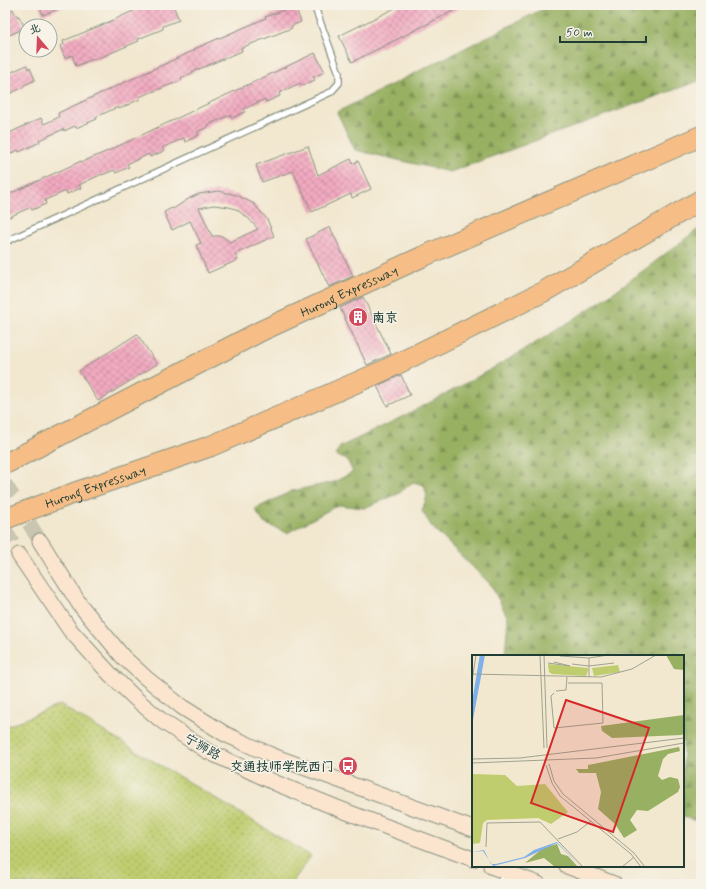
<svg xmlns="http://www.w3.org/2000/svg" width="706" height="889" viewBox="0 0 706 889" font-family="Mynerve,'LXGW WenKai TC',sans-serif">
<defs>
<pattern id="grass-dots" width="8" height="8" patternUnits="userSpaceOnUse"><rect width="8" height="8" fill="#c0cd6f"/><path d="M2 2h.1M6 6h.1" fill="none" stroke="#9ba85c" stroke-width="1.8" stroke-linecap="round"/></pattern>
<pattern id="forest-firs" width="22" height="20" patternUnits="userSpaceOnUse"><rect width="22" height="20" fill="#98b062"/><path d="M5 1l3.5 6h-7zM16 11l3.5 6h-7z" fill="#7b9052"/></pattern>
<pattern id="building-cross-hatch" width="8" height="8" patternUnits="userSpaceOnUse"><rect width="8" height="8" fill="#f3aac1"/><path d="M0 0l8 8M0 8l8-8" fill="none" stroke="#c48c9e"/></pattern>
</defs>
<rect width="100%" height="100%" fill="#f7f3e8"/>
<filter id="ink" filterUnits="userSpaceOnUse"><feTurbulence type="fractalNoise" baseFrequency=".025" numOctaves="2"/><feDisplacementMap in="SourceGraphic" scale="8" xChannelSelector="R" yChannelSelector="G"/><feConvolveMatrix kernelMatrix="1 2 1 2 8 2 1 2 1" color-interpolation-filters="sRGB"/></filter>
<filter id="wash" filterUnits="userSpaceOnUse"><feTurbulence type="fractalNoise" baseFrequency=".012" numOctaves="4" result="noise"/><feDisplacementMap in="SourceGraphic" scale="16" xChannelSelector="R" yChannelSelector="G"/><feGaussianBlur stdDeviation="0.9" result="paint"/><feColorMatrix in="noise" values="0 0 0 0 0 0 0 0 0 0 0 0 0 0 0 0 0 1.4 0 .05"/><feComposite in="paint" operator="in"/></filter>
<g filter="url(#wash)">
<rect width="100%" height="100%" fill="#f2e7cf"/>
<path fill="url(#grass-dots)" stroke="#708552" d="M 60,705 L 311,856 L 291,884 L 5,884 L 5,727 Z"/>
<g fill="url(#forest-firs)" stroke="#5c764b">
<path d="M 551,5 L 701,5 L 701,80 L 450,172 L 355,150 L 337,112 Z"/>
<path d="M 701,227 L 701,822 L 683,817 L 683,656 L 505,656 L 508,618 L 491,585 L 432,527 L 422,511 L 427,496 L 424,485 L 413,482 L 398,494 L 364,508 L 338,505 L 287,533 L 264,523 L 255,509 L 292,491 L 334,482 L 353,472 L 347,460 L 335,455 L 340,447 C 431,404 521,356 604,299 C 637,276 669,251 701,227 Z"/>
</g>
<g id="blocks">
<g fill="url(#building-cross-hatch)" fill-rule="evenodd">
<path d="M 39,5 L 68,5 L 43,15 Z"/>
<path d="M 146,5 L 173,5 L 179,20 L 163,26 L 163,29 L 138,39 L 139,41 L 94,60 L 93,59 L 76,66 L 72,55 L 65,58 L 60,46 L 64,44 L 63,41 L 109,22 Z"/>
<path d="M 401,5 L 465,5 L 352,62 L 339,36 Z"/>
<path d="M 295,6 L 301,22 L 291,26 L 292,28 L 241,48 L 242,51 L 192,72 L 192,73 L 181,78 L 182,80 L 139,97 L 140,99 L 119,109 L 118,107 L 96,117 L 97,119 L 76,128 L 75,126 L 64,131 L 64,129 L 39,140 L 40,142 L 19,152 L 18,150 L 5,156 L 5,135 L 41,118 L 44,124 L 59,117 L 58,113 L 195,50 L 194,49 L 266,18 L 265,17 Z"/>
<path d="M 13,9 L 16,15 L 17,14 L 18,17 L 19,16 L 25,28 L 5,37 L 5,13 Z"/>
<path d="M 315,53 L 325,72 L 313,77 L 315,80 L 301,86 L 300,83 L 279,93 L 280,96 L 266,102 L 265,99 L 244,109 L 245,112 L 232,118 L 230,115 L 208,125 L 208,127 L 197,132 L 199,135 L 185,142 L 184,138 L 162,148 L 164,151 L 150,157 L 149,154 L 127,164 L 129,167 L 116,173 L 114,170 L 102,175 L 102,174 L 79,185 L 81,188 L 67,194 L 66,191 L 45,200 L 46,204 L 32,210 L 31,207 L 5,219 L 5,196 L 81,161 L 82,162 L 110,150 Z"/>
<path d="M 27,65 L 28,69 L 30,68 L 35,80 L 24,85 L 24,87 L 5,96 L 5,75 Z"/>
<path d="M 308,146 L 318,175 L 351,159 L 353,164 L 358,161 L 371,189 L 352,198 L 351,194 L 312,212 L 293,171 L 262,182 L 256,165 Z"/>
<path d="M 218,191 L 237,195 L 254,204 L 267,219 L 274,236 L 235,254 L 238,260 L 208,273 L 196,245 L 201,243 L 190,221 L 172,230 L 164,212 L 172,208 L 173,209 L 190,198 L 199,194 ZM 214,205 L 229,207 L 236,209 L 248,218 L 258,229 L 230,242 L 222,236 L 212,236 L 199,208 Z"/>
<path d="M 330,227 L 353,276 L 329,287 L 306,239 Z"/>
<path d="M 363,297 L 391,354 L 367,365 L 340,308 Z"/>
<path d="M 137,334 L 157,364 L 98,401 L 79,371 Z"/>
<path d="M 401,375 L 410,395 L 387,406 L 377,386 Z"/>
</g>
</g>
</g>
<g filter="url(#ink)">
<use href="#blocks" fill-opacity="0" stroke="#889282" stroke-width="1"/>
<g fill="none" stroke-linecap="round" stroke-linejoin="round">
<g stroke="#c8c5b0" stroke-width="15" stroke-dasharray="15 8" stroke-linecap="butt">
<path d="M 5,484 L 40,541"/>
<path d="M 5,530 L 19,555"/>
</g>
<defs>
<path id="lane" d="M 5,242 L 331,92 L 339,83 L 339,73 L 314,5"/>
<path id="street" d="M 502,884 L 512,866"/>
<g id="secondary">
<path d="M 40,541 L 80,605 L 123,657 L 146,678 L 182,707 L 225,734 L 273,756 L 473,829"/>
<path d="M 19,555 L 70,630 L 110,674 L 136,699 L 162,721 L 207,751 L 278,784 L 347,812 L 473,859"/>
<path d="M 491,866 L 538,884"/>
<path d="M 567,866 L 614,884"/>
</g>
<g id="highway">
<path id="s1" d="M 5,464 L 261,331 L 424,256 L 701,136"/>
<path id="s2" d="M 5,519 L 74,493 L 211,446 L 385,370 L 543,292 L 701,200"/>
</g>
</defs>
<use href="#lane" stroke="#889282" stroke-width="8"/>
<use href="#street" stroke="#889282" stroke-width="13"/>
<use href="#secondary" stroke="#889282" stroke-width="17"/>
<use href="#highway" stroke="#889282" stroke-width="22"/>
<use href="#lane" stroke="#fff" stroke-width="5.5"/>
<use href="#street" stroke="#fff" stroke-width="11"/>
<use href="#secondary" stroke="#fbe5cf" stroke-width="15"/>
<use href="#highway" stroke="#f6be86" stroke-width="20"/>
</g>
</g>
<defs>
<symbol id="building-disc" viewBox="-11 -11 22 22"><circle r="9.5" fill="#d1495b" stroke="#f7f3e8"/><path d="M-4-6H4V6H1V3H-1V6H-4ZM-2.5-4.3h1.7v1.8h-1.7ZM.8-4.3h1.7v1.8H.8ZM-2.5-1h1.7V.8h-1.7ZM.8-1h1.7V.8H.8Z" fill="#fff"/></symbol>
<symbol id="bus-disc" viewBox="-11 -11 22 22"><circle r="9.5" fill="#d1495b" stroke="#f7f3e8"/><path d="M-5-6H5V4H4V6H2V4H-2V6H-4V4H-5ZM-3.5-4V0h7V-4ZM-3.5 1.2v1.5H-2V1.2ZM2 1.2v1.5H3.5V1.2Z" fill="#fff"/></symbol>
</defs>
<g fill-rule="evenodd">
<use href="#building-disc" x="347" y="306" width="22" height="22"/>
<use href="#bus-disc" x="337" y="755" width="22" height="22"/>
</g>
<g text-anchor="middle" stroke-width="3" stroke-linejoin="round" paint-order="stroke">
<g font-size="13" fill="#1f3d34" stroke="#f7f3e8">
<text dy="5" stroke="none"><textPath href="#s1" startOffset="385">Hurong Expressway</textPath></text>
<text dy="5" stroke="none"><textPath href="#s2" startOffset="96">Hurong Expressway</textPath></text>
<text transform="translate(203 746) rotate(30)" y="5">宁狮路</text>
</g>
<g font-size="13" font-weight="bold" fill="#1f3d34" stroke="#f7f3e8" text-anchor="start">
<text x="372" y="322">南京</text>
<text x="334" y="771" text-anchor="end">交通技师学院西门</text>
</g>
</g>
<g transform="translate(472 655)">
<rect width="212" height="212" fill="#f2e7cf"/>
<path d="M 0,119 L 33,120 L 45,131 L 73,129 L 96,157 L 79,169 L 66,163 L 15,165 L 11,168 L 8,188 L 0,189 Z" fill="#c0cd6f"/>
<path d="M 194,0 L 212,0 L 212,15 L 202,14 ZM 212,60 L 212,79 L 209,80 L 140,83 L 130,76 L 129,71 ZM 207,92 L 208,96 L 196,99 L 191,104 L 186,121 L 190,125 L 198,122 L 206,124 L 208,132 L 206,137 L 176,156 L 165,155 L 158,165 L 165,175 L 152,183 L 143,169 L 126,154 L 129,137 L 124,118 L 107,118 L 104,114 L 116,114 L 116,110 ZM 85,189 L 89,199 L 96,201 L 106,212 L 83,212 L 72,203 L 53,208 L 71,193 Z" fill="#98b062"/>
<path d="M 76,9 L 116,13 L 116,16 L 114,21 L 80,19 L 77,17 ZM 146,10 L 148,17 L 122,21 L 120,13 Z" fill="#c0cd6f"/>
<path d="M 8,0 L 13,0 L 0,70 L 0,53 ZM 85,187 L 109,212 L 85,188 L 53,203 L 21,211 L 11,196 L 0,197 L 12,195 L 19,209 L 24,209 L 52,202 L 62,195 Z" fill="#7fb0eb"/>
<path fill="none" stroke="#7fb0eb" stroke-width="2" d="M 0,53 L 9,0"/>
<path fill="none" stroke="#9ea391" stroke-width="1" d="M 68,0 L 72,93M 72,0 L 75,93M 88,1 L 117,3 L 136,0M 117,3 L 117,22M 76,8 L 98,11 L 82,7M 100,9 L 117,11 L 142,8M 0,19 L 129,22 L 160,14 L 184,0M 0,26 L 4,0M 84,36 L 94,35 L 95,22M 82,38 L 79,41 L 82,73 L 131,68 L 130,28 L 96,28M 0,104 L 48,103 L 212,83M 0,108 L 124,103 L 212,88M 77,109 L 82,126 L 91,139 L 162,198 L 173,212M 74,110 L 80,128 L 88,141 L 159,199 L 169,212M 86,184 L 105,177 L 119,166M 14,192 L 15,168 L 68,167 L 111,212M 150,212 L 162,202"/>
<path fill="#d62828" fill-opacity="0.15" stroke="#d62828" stroke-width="2" d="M 94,45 L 177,73 L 141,177 L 59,148 Z"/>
<rect width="212" height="212" fill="none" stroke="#1f3d34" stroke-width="2"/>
</g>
<rect width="706" height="889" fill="none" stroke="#f7f3e8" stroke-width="20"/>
<g transform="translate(38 38) rotate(341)"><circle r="19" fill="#f7f3e8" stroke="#a1aaa0"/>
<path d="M0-3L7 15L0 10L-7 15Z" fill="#d1495b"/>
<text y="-6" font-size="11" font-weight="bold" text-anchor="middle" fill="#1f3d34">北</text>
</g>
<path d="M560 36v6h86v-6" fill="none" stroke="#1f3d34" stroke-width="2"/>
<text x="566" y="36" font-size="12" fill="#1f3d34" stroke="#f7f3e8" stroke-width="3" paint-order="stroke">50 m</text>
</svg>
